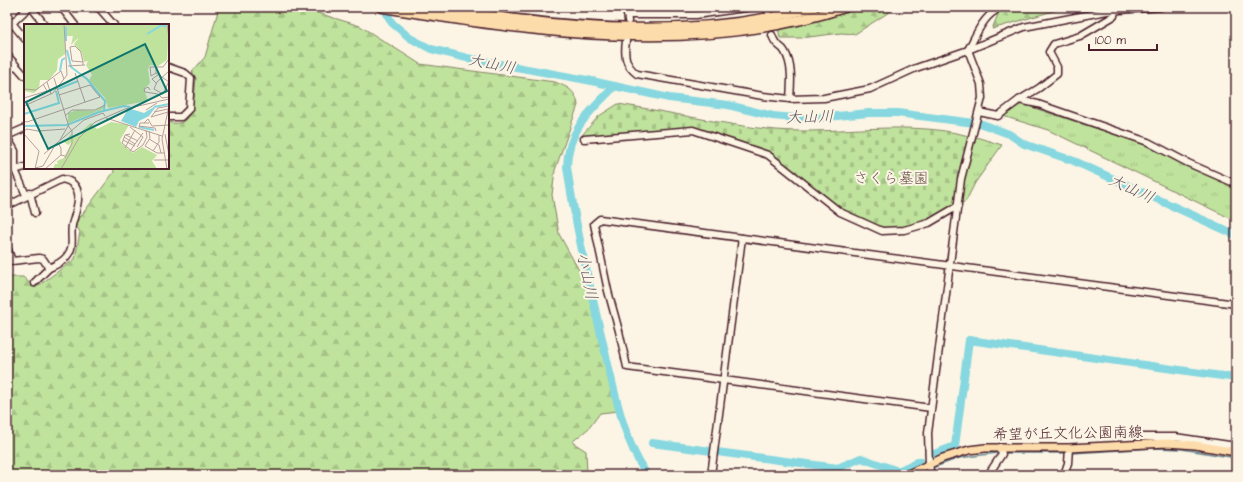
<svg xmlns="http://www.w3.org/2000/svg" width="1243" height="482" viewBox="0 0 1243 482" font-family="'Architects Daughter','Klee One',sans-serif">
<defs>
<pattern id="forest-firs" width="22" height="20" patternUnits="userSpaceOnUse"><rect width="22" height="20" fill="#bfe39d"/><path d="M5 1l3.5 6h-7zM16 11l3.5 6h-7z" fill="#a6c287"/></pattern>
<pattern id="cemetery-stones" width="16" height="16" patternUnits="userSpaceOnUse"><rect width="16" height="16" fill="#bfe39d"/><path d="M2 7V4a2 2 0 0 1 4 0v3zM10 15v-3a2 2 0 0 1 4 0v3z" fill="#a6c287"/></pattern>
<pattern id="park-tufts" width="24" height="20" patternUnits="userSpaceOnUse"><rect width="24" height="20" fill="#bfe39d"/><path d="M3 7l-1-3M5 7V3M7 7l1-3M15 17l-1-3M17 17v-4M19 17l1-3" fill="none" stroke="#a6c287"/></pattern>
</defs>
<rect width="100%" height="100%" fill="#fcf5e5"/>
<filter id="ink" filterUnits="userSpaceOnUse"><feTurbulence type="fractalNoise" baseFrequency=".025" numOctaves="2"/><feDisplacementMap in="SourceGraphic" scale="8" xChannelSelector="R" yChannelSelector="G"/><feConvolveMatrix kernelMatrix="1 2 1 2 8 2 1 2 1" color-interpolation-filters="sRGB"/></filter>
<g filter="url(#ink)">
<g fill="url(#forest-firs)" stroke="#848164">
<path d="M 216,7 L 293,7 L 308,10 L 360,26 L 420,64 L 555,82 C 567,87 576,90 578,105 L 555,170 L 552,195 L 559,234 L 587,285 L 618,411 L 600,413 L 589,428 L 572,442 L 586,451 L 587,473 L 585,475 L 7,475 L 7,275 L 8,277 L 23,277 L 35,288 L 75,259 L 80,232 L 75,224 L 114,172 L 113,168 L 168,168 L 168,122 C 195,131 194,94 196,78 L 192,72 L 205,57 L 218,11 Z"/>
<path d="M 774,7 L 897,7 L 855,34 L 841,33 L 801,38 L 780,38 Z"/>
<path d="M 1001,7 L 1063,7 L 1060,9 L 992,29 Z"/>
</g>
<path fill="url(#cemetery-stones)" stroke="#848164" d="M 618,104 C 671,112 723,125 776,130 C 840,135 906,119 969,136 L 958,181 L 954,205 L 928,222 L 907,227 L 884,229 L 841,211 L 768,152 L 693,129 L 584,136 L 582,135 L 599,116 Z"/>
<g fill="url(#park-tufts)" stroke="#848164">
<path d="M 1022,104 L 1144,144 L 1236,187 L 1236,221 L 1048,130 L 1003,116 Z"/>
<path d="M 976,137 L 1002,145 L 975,183 L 966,201 L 961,204 L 964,180 L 974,139 Z"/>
</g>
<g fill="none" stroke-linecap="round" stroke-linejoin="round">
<g stroke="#6e8d97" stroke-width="1.5">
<path d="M 1004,453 L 1066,453"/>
<path d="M 1072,453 L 1155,448 L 1182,449 L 1236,458"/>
<path d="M 935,467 L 959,458 L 997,453"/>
<path d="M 918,475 L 924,472"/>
</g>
<g stroke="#86d7df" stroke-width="8">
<path d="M 388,7 L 387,14 L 392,23 L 410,38 L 431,49 L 467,58 L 587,80 L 669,98 L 728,105 L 773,116 L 805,119 L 869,113 L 897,113 L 982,124 L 1009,134 L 1024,144 L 1074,161 L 1236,235"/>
<path d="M 615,86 C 590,111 567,131 567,167 C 576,230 591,291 605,352 C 615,393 623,439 647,475"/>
<path d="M 652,443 L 711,451"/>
<path d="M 717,452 L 838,468 L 861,458 L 898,471 L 920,461"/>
<path d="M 934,454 L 955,446 L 969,340 L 1236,378"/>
</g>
<defs>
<g id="minor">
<path d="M 31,7 L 45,25"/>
<path d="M 61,7 L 75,25"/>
<path d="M 95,7 L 99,8 L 114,25"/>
<path d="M 623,7 L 627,12 L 628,21"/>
<path d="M 766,7 L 768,11"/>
<path d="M 627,15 L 696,15 L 752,7"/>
<path d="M 12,23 L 25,39"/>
<path d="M 7,28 L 29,7"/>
<path d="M 772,35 C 776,48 780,43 785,52 C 793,66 791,83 790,99"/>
<path d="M 626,41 C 624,55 625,65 637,74 L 763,96 L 790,99 L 824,98 L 870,89 L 916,68 L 968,50 L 1024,27 L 1107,11 L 1161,7"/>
<path d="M 7,55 L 25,76"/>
<path d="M 168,67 L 185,73 L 191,78 L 189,109 L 181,117 L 168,117"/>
<path d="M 7,72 L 15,66"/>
<path d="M 1019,100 L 1038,104 L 1148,142 L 1188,163 L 1236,184"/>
<path d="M 979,112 L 998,116 L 1019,100 L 1039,88 L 1057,74 L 1057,67 L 1049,52 L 1054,44 L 1080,36 L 1114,16 L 1115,11"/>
<path d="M 7,136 L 25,128"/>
<path d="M 7,137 L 15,151 L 15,170 L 26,195"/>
<path d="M 584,139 L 693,130 L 768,155 L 840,212 L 882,231 L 904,230 L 929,223 L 958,206"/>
<path d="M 15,170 L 25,167"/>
<path d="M 30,193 L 35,213"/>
<path d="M 7,206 L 62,179 C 88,184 76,209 72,225 C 70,236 75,247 67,256 C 63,262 56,265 49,268 L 43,259 L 39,258 L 12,261 L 7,247"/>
<path d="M 34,283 L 49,268"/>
<path d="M 931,408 L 627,367 L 619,331 L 608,291 L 594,224 L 600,219 L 1236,304"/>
<path d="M 1138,437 L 1175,437 L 1236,446"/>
<path d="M 711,475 L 742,238"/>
<path d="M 931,475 L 929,465 L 928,433 L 961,179 L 982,98 L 981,84 L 968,50 C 975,37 982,19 995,11 L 996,7"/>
<path d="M 988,475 L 1002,454 L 1000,447"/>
<path d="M 1064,475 L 1068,463 L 1069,448"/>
</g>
<path id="major" d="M 906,475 L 943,458 L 969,450 L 985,448 L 1069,448 L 1167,443 L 1195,445 L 1236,452"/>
<g id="highway">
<path d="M 381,7 C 533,32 696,57 846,7"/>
<path d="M 433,7 C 556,28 692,42 814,7"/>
</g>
</defs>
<use href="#minor" stroke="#4a1f2b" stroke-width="9"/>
<use href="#major" stroke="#4a1f2b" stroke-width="10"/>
<use href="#highway" stroke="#4a1f2b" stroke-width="12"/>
<use href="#minor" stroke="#fcf5e5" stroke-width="6"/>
<use href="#major" stroke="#fddcac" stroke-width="7"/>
<use href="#highway" stroke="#fddcac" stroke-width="9"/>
</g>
</g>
<g text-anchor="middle" stroke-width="4" stroke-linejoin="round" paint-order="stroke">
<g font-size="15" fill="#675048" stroke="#fcf5e5">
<text x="891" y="183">さくら墓園</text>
</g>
<g font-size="15" fill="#4a1f2b" stroke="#fcf5e5">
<text transform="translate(1068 433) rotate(-1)" y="5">希望が丘文化公園南線</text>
</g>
<g font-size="16" font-style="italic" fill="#5c5661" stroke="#fcf5e5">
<text transform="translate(492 63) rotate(11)" y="6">大山川</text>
<text transform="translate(810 116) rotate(-1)" y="6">大山川</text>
<text transform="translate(1132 188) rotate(25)" y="6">大山川</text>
<text transform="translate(588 276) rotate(78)" y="6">小山川</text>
</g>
</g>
<g transform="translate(24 24)">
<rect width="145" height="145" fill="#fcf5e5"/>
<path d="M 0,0 L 33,0 L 41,30 L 34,35 L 33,46 L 25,56 L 16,56 L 15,64 L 10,69 L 0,67 ZM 53,0 L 145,0 L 143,36 L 134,42 L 126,41 L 124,45 L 126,59 L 120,65 L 124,77 L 84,84 L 81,74 L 65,56 L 68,51 L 62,41 L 64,37 L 60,38 L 58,29 L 50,20 L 54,15 ZM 87,98 L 105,101 L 96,116 L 98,120 L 109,129 L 118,123 L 133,131 L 128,137 L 133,145 L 29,145 L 31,140 L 34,140 L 33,137 L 40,134 L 48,118 L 44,121 L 40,118 L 47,110 L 47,114 L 51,113 L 67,99 L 73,105 Z" fill="#bfe39d"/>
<path d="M 81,81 L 79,85 L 44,99 L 44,89 L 53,86 L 71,87 Z" fill="#bfe39d"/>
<path d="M 6,0 L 123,0 L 110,5 L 94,1 L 66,19 L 54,14 L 47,21 L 49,12 L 41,12 L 41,30 L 26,37 L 18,16 L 10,10 Z" fill="#bfe39d"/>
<path d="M 42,0 L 53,0 L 51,9 L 43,11 Z" fill="#bfe39d"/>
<path d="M 133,81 L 125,92 L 115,97 L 112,103 L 97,97 L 103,87 L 107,85 L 120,89 Z" fill="#86d7df"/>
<path fill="none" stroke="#86d7df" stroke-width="2" d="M 42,3 L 42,17M 123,10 L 138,1 L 142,3M 43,26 L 47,43 L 63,55 L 81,77 L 80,87M 36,47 L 38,36 L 41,34M 34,65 L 54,57M 130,83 L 145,80M 0,90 L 35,79 L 32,67M 0,102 L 43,101 L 75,88 L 100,82 L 106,83M 115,103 L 130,106"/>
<path fill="none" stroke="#b59f9b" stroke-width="1" d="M 143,0 L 145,14M 59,38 L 48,37 L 46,23 L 51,22 L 57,28 L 57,29 L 59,38 L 59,41M 44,42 L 61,41M 132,44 L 132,49 L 127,52 L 126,43 L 139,43 L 145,35M 51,49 L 61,78M 132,49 L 145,58M 30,54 L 45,103 L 48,107 L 48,119 L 41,134M 23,58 L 27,70M 132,59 L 128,55 L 134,51M 0,65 L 12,66 L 37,47 L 40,55M 126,66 L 124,63 L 120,65 L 121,68 L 134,70 L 138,74 L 145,73M 139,70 L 130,65 L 133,58 L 145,47M 139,70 L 145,57M 0,74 L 23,67 L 19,60M 0,82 L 29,69 L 43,51 L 40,0M 122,86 L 133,79M 130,88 L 144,85M 42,91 L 48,86 L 71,86 L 81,81M 127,93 L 134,84 L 145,82M 127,93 L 144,88M 82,94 L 138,112M 0,97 L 3,98 L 76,73 L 66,61 L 35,71M 120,99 L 124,95 L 128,102 L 145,101M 115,102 L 131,104 L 132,107M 106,103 L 119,113 L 113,123M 115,103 L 116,99 L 125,99M 0,107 L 3,105 L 14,107 L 41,105M 125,107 L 126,114 L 121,122 L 133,129 L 141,129M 0,110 L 15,127 L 11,145M 106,110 L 101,111 L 98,119 L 109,128 L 119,121 L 123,113 L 122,106M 141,110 L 145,131M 102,111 L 114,117M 100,113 L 111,120M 125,115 L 135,121 L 137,129M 36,116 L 44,102M 99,116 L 111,122M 34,119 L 37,124 L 37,131M 101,124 L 111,106M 106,127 L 119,109M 129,127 L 135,118 L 135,111M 20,130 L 60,96 L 79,89 L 81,92M 130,136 L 145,136M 11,144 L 19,142 L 30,123M 21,145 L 37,131 L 41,132M 37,145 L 55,114 L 71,98 L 101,85 L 145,75M 143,145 L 138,115 L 145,82"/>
<path fill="#0f766e" fill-opacity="0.15" stroke="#0f766e" stroke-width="2" d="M 121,20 L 143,67 L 24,125 L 2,78 Z"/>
<rect width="145" height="145" fill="none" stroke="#4a1f2b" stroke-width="2"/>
</g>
<rect width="1243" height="482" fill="none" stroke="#fcf5e5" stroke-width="24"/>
<rect x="12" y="12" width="1219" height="458" fill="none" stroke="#4a1f2b" stroke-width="1.5" filter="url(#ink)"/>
<path d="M1089 44v6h68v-6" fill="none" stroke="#4a1f2b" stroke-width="2"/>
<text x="1095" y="44" font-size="12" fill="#4a1f2b" stroke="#fcf5e5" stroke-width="3" paint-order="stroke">100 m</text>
</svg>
